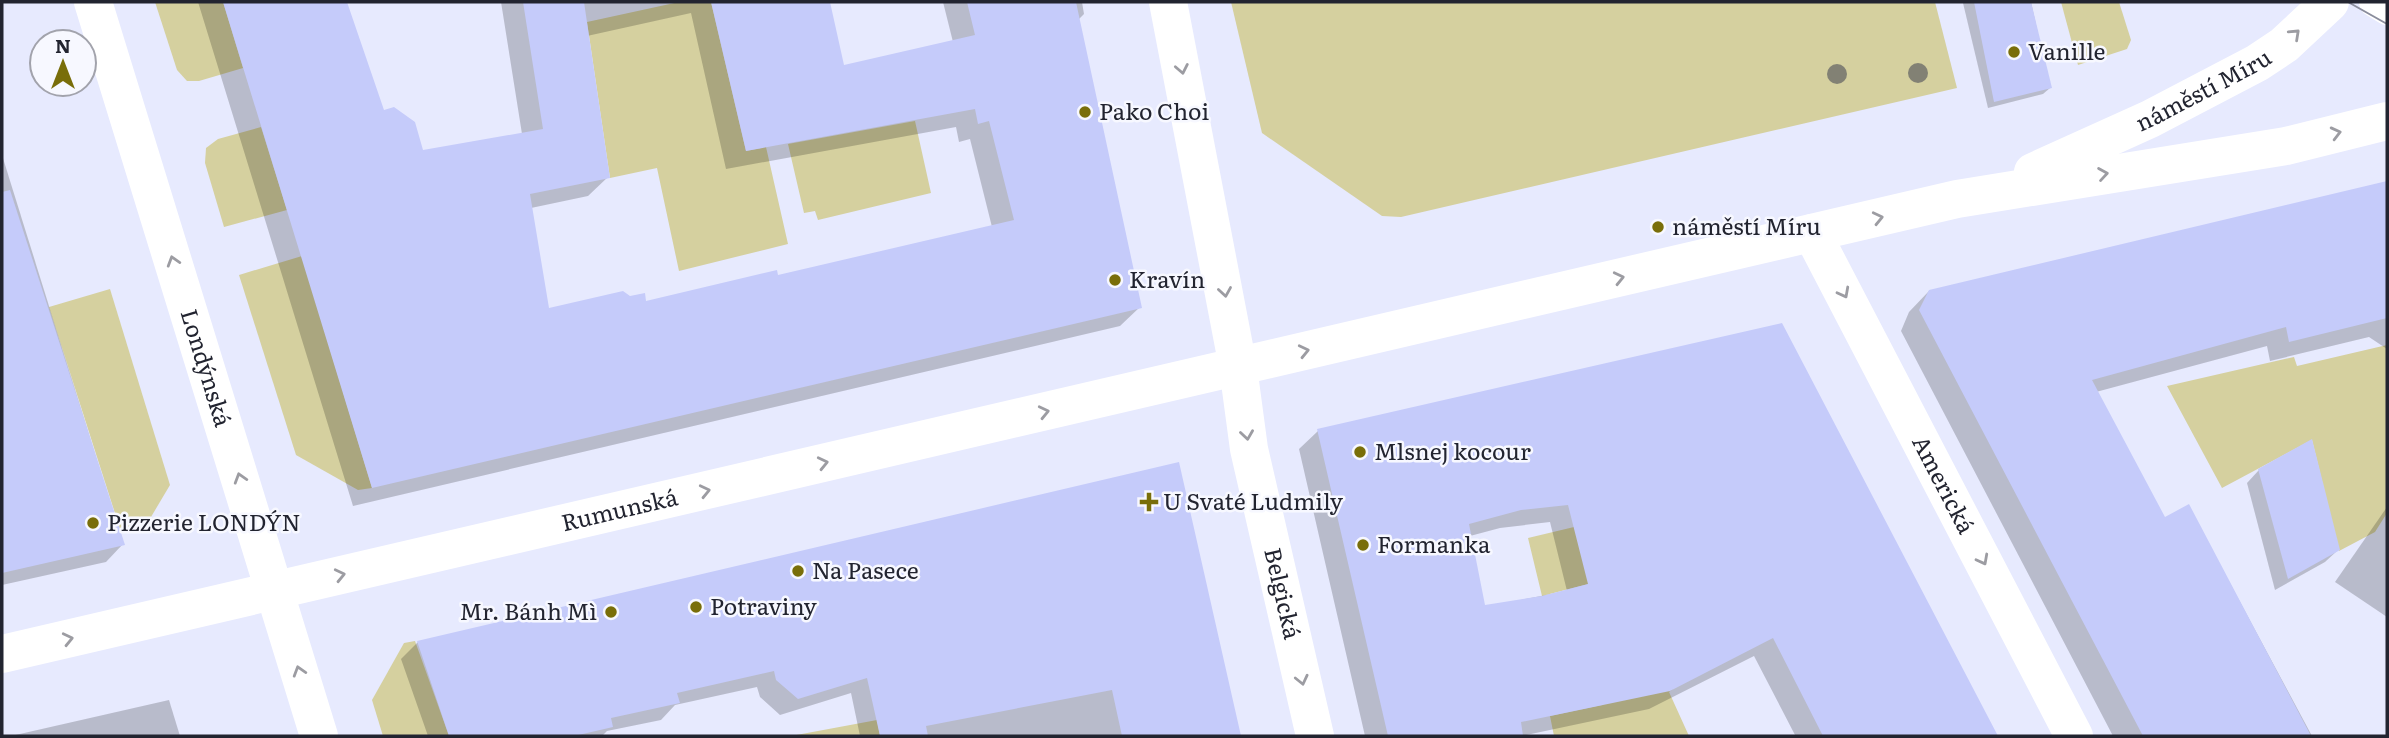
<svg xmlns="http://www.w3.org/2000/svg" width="2389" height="738" viewBox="0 0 2389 738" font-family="Literata,serif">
<rect width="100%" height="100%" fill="#e7eafe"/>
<g fill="#d5d09f">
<path d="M 155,2 L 223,2 L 243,68 L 199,81 L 187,81 L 177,70 Z"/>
<path d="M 679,2 L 711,2 L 746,151 L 766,147 L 788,244 L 679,271 L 657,168 L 610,178 L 587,22 Z"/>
<path d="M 1231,2 L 1935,2 L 1957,88 L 1401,217 L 1382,216 L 1262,133 Z"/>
<path d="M 2061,2 L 2119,2 L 2131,40 L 2127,49 L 2078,65 Z"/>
<path d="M 915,121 L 931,193 L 818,220 L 815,211 L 804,213 L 788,144 Z"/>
<path d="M 261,127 L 287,210 L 224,227 L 205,163 L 206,148 L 218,139 Z"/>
<path d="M 302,256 L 372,488 L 358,490 L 296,455 L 239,275 Z"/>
<path d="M 110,289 L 170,485 L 148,522 L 120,529 L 49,307 Z"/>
<path d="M 2387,345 L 2387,513 L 2375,532 L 2339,551 L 2312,440 L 2222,488 L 2167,386 L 2294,357 L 2297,366 Z"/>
<path d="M 1574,527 L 1673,689 L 1669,692 L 1689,736 L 1554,736 L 1550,716 L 1602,705 L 1604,580 L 1542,596 L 1528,538 Z"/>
<path d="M 415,641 L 449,736 L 383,736 L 372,700 L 404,643 Z"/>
<path d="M 877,720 L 880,736 L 791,736 Z"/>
</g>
<g fill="#0003" fill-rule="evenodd">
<path d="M 198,2 L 346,2 L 383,112 L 422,152 L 522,134 L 501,2 L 828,2 L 843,67 L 953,42 L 943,2 L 1082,2 L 1084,14 L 1078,20 L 1140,307 L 1120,326 L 353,506 ZM 691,13 L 726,169 L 956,127 L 959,142 L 970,139 L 992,227 L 776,277 L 645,303 L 548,310 L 531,208 L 588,196 L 608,177 L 587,36 Z"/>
<path d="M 2031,2 L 2050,88 L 2043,94 L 1988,108 L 1963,3 Z"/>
<path d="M 2,155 L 123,544 L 106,562 L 2,585 Z"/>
<path d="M 2387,183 L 2387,349 L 2369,337 L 2270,361 L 2267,346 L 2096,392 L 2164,519 L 2189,507 L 2312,736 L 2113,736 L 1901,331 L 1909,312 L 1929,291 Z"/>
<path d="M 1782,325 L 1996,736 L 1795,735 L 1754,656 L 1649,709 L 1522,736 L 1365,736 L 1299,449 L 1318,431 ZM 1550,522 L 1567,591 L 1484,607 L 1470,536 L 1500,528 Z"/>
<path d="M 1177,464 L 1238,736 L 860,736 L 851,693 L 780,715 L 760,697 L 757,687 L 675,705 L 661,720 L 607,731 L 602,736 L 428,736 L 401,659 L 418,642 Z"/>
<path d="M 2259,470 L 2338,550 L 2325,562 L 2275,590 L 2247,483 Z"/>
<path d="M 2387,507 L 2387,617 L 2335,582 Z"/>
<path d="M 169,700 L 180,736 L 11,736 Z"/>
</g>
<g fill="#c5cbfa" fill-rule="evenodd">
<path d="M 223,2 L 347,2 L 384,110 L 394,107 L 415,122 L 423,150 L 543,129 L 523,2 L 584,2 L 610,178 L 530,194 L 549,308 L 623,291 L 630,296 L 645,293 L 646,301 L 777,270 L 778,275 L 1014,220 L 989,121 L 978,124 L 975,109 L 746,151 L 711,2 L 830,2 L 844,65 L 975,35 L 967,2 L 1076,2 L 1142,308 L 372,488 Z"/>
<path d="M 1974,2 L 2031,2 L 2052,88 L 1994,102 Z"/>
<path d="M 2387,181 L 2387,318 L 2289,342 L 2286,327 L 2092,380 L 2165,517 L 2189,504 L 2311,736 L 2143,736 L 1919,310 L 1929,290 Z"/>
<path d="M 10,190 L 125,545 L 2,573 L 2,192 Z"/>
<path d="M 1782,323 L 1998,736 L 1823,736 L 1773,638 L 1670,691 L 1521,722 L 1523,736 L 1388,736 L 1317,429 ZM 1568,505 L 1588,584 L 1542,596 L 1485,605 L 1469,524 L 1521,510 Z"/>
<path d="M 2312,439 L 2340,550 L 2288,579 L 2258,469 Z"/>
<path d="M 1179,462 L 1241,736 L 1122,736 L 1112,690 L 926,726 L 928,736 L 880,736 L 867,678 L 798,699 L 776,680 L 774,671 L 677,693 L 680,703 L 611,718 L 613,727 L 574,736 L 449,736 L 417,641 Z"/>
</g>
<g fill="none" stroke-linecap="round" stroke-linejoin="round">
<path stroke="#fff" stroke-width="30" d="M 2374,2 L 2387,10"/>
<g stroke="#fff" stroke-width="38">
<path id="s1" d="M 93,2 L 319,736"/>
<path id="s2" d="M 1812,233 L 2074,736"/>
<path id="s3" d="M 1238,367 L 1249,449 L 1315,736"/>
</g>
<g stroke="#fff" stroke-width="38">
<path d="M 1168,2 L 1238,367"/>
<path id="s4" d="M 2033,172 L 2150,119 L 2257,63 L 2284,45 L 2330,2"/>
<path id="s5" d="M 2,654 L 1957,199 L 2286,146 L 2387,121"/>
</g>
<path stroke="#8a8d9d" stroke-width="2" d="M 2348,2 L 2387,24"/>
</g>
<g fill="#828174">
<circle cx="1918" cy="73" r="10"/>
<circle cx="1837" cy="74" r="10"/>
</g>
<defs><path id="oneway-chevron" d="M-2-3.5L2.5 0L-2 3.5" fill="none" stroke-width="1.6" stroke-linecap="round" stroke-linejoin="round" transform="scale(1.75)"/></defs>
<g stroke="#9c9ca2">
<use href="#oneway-chevron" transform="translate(2295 34) rotate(-43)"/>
<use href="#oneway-chevron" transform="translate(1182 69) rotate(79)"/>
<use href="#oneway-chevron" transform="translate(2336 133) rotate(-14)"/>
<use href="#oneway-chevron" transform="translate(2103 174) rotate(-9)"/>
<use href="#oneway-chevron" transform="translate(1878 218) rotate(-13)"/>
<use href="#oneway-chevron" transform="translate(173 261) rotate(-107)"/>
<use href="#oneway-chevron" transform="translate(1619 278) rotate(-13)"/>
<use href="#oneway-chevron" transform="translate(1225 292) rotate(81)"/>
<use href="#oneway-chevron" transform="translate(1844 293) rotate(62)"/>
<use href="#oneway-chevron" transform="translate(1304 351) rotate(-13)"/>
<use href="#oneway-chevron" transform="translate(1044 412) rotate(-13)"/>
<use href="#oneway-chevron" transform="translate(1247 435) rotate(82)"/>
<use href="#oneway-chevron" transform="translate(823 463) rotate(-13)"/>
<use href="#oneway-chevron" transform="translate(240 478) rotate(-107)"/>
<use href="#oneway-chevron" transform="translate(705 491) rotate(-13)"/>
<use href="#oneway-chevron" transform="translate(1983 560) rotate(62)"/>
<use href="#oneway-chevron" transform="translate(340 575) rotate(-13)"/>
<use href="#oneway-chevron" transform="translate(68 639) rotate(-13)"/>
<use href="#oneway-chevron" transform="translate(299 671) rotate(-107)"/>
<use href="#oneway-chevron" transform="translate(1302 680) rotate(77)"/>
</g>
<g fill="#796e0a" stroke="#f7f8ff" stroke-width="2.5">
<circle cx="2014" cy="52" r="7"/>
<circle cx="1085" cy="112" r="7"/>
<circle cx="1658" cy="227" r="7"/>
<circle cx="1115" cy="280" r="7"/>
<circle cx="1360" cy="452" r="7"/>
<path d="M1145.5 491.5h7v7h7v7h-7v7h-7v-7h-7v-7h7z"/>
<circle cx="93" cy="523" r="7"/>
<circle cx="1363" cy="545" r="7"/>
<circle cx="798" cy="571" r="7"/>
<circle cx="696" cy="607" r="7"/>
<circle cx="611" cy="612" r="7"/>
</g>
<g text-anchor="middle" stroke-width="5" stroke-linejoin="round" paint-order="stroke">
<g font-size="23" fill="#222430" stroke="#f7f8ff" text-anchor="start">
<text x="2028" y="60">Vanille</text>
<text x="1099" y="120">Pako Choi</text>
<text x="1672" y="235">náměstí Míru</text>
<text x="1129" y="288">Kravín</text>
<text x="1374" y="460">Mlsnej kocour</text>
<text x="1163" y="510">U Svaté Ludmily</text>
<text x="107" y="531">Pizzerie LONDÝN</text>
<text x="1377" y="553">Formanka</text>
<text x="812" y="579">Na Pasece</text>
<text x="710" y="615">Potraviny</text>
<text x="597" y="620" text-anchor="end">Mr. Bánh Mì</text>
</g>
<g font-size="23" fill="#222430" stroke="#f7f8ff">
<text dy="8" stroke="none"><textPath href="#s4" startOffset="189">náměstí Míru</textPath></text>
<text dy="8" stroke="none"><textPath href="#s1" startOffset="383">Londýnská</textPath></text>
<text dy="8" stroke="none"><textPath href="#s2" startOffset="284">Americká</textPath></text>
<text dy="8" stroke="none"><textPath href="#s5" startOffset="634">Rumunská</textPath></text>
<text dy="8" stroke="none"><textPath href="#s3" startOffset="231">Belgická</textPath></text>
</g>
</g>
<rect width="2389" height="738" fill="none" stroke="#222430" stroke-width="7"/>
<g transform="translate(63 63)"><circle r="33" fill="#f7f8ff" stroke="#a2a3ac" stroke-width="2"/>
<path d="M0-5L12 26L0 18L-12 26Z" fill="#796e0a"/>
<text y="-10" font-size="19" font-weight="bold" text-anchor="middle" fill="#222430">N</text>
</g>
</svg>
